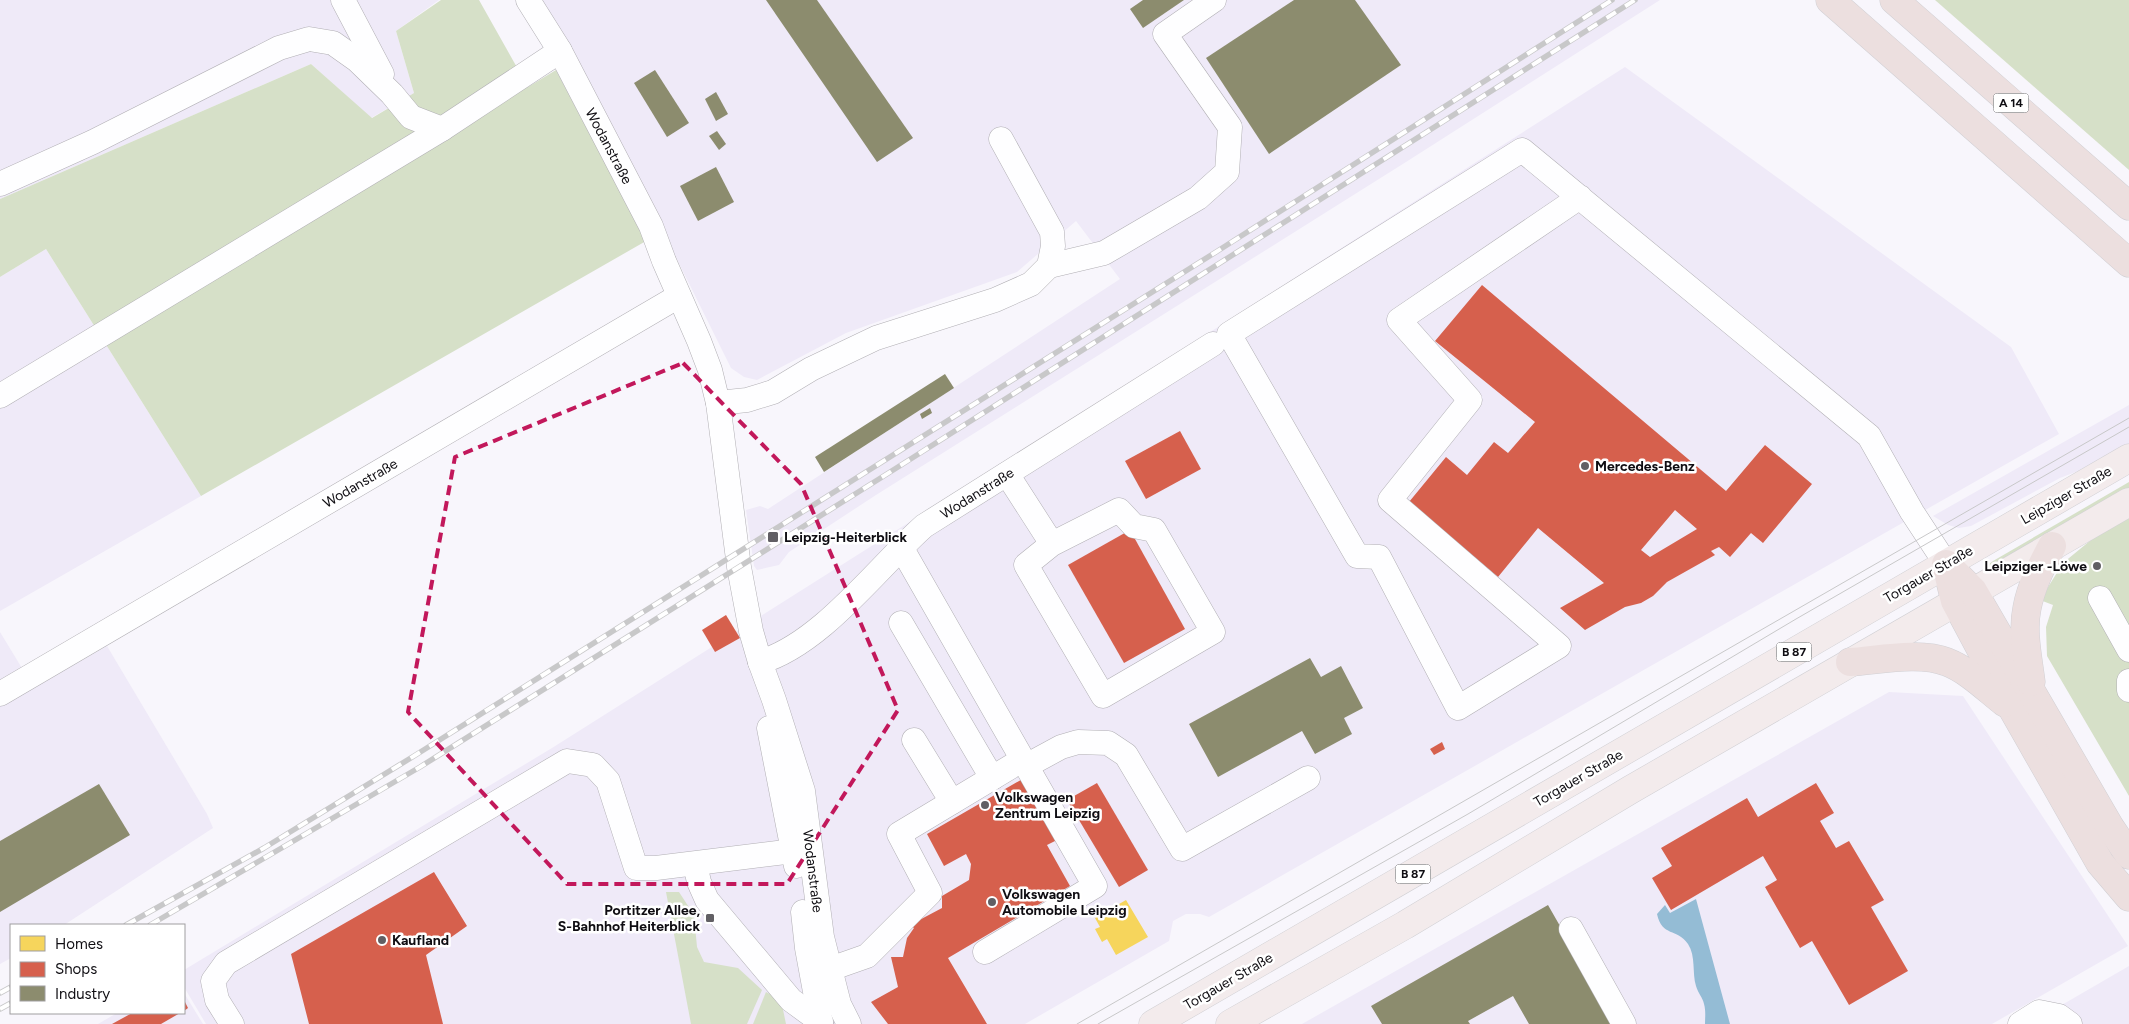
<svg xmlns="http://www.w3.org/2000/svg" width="2129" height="1024" viewBox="0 0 2129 1024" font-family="Figtree,sans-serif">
<rect width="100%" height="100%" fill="#f8f6fc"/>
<g fill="#efeaf8">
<path d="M 0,0 L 439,0 L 396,31 L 414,93 L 371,118 L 311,64 L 0,199 Z"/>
<path d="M 538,0 L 1660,0 L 1406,162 L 876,495 L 789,552 L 779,565 L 757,570 L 754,566 L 746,510 L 760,506 L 768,509 L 1120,279 L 1076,221 L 1017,272 L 846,333 L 757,380 L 744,377 L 731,368 L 645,195 Z"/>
<path d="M 1625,67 L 2011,347 L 2059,434 L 1209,917 L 1200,914 L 1186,914 L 1173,921 L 1169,941 L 1025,1024 L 206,1024 L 184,987 L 184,970 L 552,748 L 1207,334 Z"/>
<path d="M 46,249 L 201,496 L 0,611 L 0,277 Z"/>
<path d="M 2129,405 L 2129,446 L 2099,463 L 2060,478 L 1971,526 L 1959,528 L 1948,525 L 1933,516 Z"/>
<path d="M 0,632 L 34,688 L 107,646 L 207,814 L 213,828 L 64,925 L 11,925 L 11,958 L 0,964 Z"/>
<path d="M 1889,692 L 1963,696 L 2128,946 L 1992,1024 L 1302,1024 Z"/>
<path d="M 2129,966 L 2129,1024 L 2029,1024 Z"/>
<path d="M 184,993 L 203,1024 L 98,1024 L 117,1013 L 184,1013 Z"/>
</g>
<g fill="#d6e0c8">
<path d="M 441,0 L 479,0 L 528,87 L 556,70 L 646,241 L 201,496 L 46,249 L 0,277 L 0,199 L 311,64 L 372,118 L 414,93 L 396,31 Z"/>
<path d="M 1935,0 L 2129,0 L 2129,170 Z"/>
<path d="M 2129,482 L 2129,489 L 1990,567 L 1989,564 L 1993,561 Z"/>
<path d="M 2129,518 L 2129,796 L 2047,656 L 2046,627 L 2053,605 L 2040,600 L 2063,563 L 2091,540 Z"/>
<path d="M 666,892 L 679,892 L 694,915 L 697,947 L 704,962 L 738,968 L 762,990 L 747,1024 L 691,1024 Z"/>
<path d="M 766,992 L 781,1000 L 786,1024 L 753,1024 Z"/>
</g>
<path fill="#94bcd5" d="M 1696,899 L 1730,1024 L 1705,1024 C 1705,1018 1706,1011 1704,1004 C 1703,998 1698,993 1696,986 C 1692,973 1696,956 1688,944 C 1677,928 1662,937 1657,914 L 1665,905 L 1670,913 Z"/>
<path fill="#f6d55c" d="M 1126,900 L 1148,937 L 1116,955 L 1107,939 L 1102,942 L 1095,929 L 1100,927 L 1095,918 Z"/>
<g fill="#d6604d" fill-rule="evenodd">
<path d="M 1482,285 L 1726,491 L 1765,445 L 1812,484 L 1763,543 L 1751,533 L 1730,557 L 1719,547 L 1711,551 L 1715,555 L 1667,582 L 1653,596 L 1641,603 L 1625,607 L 1585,630 L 1560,608 L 1604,583 L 1538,528 L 1498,577 L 1409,502 L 1446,457 L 1467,475 L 1494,442 L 1508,453 L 1535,422 L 1435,341 ZM 1675,510 L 1697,529 L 1650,557 L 1641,550 Z"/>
<path d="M 1180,431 L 1201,469 L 1146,499 L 1125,461 Z"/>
<path d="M 1130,530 L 1185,629 L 1124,663 L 1068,565 Z"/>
<path d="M 726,615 L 740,638 L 715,652 L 702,630 Z"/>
<path d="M 1442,742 L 1445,749 L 1434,755 L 1430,749 Z"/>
<path d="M 1026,777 L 1061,838 L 1047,845 L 1070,886 L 948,958 L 987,1024 L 888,1024 L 871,1002 L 898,987 L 891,957 L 903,957 L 907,938 L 914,928 L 910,925 L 942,908 L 942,896 L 969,880 L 971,864 L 966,854 L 944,866 L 927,834 Z"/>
<path d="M 1097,783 L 1148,870 L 1119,887 L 1067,800 Z"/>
<path d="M 1816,783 L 1834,813 L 1820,821 L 1836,848 L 1849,841 L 1884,900 L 1871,907 L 1908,971 L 1849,1005 L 1812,941 L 1800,948 L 1765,887 L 1777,880 L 1763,856 L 1671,910 L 1652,878 L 1672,866 L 1661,848 L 1747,798 L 1758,817 Z"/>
<path d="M 434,872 L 467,926 L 426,955 L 443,1024 L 309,1024 L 291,954 Z"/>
<path d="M 184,1000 L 188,1008 L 184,1011 Z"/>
<path d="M 132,1013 L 180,1013 L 161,1024 L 112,1024 Z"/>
</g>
<g fill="#8c8c6e">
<path d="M 766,0 L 817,0 L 913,138 L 877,162 Z"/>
<path d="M 1143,0 L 1184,0 L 1143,28 L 1130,9 Z"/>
<path d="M 1294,0 L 1355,0 L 1401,65 L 1269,154 L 1206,58 Z"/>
<path d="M 655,70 L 689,123 L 667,137 L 634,83 Z"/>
<path d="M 716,92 L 728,114 L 716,121 L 705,99 Z"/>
<path d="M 717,131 L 726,144 L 719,150 L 709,136 Z"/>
<path d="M 716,167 L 734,202 L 698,221 L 680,186 Z"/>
<path d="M 945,374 L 954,388 L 824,472 L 815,457 Z"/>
<path d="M 930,408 L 932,413 L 922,419 L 920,414 Z"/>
<path d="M 1310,658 L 1321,677 L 1341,666 L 1363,708 L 1344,718 L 1352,734 L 1315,754 L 1302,731 L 1218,777 L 1189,724 Z"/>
<path d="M 99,784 L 130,835 L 0,912 L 0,841 Z"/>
<path d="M 1548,905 L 1616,1024 L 1529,1024 L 1513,996 L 1468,1021 L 1470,1024 L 1382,1024 L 1371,1006 Z"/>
</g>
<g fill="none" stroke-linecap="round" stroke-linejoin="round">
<defs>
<g id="minor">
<path d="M 343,0 L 382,74"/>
<path d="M 528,0 L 560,51 L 651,226 L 664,261 L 699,341 L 710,370 L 718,403 L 739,567 L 751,631 L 760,662 L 774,700 L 803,791 L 822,937 L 839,1004 L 849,1024"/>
<path d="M 0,184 L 93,142 L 279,48 L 309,39 L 333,43 L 357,60 L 392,94 L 411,117 L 442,129"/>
<path d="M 1580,197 L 1399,320 L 1470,400 L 1390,500 L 1559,646 L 1458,708 L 1379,557 L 1357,556 L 1229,334 L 1522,150 L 1869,436 L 1912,512 L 1946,564"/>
<path d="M 1049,266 L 1104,253 L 1198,198 L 1227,172 L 1230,127 L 1165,34 L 1214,0"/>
<path d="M 0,396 L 442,129 L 560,51"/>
<path d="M 718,403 L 747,400 L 773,392 L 811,369 L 876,338 L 995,300 L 1031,284 L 1049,266 L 1053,246 L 1052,232 L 1001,139"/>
<path d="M 1007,474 L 1052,544 L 1026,565 L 1103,696 L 1213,632 L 1154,530 L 1134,526 L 1119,510 L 1052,544"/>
<path d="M 901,547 L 1095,886 L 985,952"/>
<path d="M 2100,598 L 2129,650"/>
<path d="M 901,623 L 992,778"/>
<path d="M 760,662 C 821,644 876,569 924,526 L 1213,344"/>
<path d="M 2129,681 L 2129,690"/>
<path d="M 0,694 L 679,296"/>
<path d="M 769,728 L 796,866"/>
<path d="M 914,740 L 952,802"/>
<path d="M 1026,766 L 1061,747 L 1078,742 L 1108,743 L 1126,755 L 1182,849 L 1308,778"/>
<path d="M 695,864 L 699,882 L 707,900 L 791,1000 L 821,1022"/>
<path d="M 803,912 L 807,948 L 821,1024"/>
<path d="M 1571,929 L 1624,1024"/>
<path d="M 830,969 L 867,956 L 930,893 L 899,834 L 1022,760"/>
<path d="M 232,1024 L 217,1000 L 213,981 L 226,963 L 567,761 L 593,765 L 608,781 L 636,868 L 656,868 L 810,849"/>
<path d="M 2020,1024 L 2039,1012 L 2059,1016 L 2070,1024"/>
</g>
<g id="major">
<path d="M 1153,1024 L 2129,458"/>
<path d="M 1230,1024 L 1405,925 L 1630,790 L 2129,502"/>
</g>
<g id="highway">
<path d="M 1830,0 L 2129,263"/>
<path d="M 1894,0 L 2129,206"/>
<path d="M 1946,564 L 1955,601 L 2012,708 L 2100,863 L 2129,897"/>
<path d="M 1947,565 L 1973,591 L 2110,827 L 2129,855"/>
<path d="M 1850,662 C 1879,660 1920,651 1947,662 C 1968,670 1987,689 2005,703"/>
<path d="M 2031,682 C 2028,658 2022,631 2027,608 C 2031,586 2042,565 2052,546"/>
</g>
</defs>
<use href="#minor" stroke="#b1afb4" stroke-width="25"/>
<use href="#major" stroke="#d1d0d4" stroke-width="29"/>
<use href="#highway" stroke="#d1d0d4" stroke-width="29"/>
<use href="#minor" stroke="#fefeff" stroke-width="24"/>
<use href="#major" stroke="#f3ebec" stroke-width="28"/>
<use href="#highway" stroke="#ecdfdf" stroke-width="28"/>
<g stroke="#c8c8c9" stroke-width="1">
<path d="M 1077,1024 L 2129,418"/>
<path d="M 1098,1024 L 1468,814 L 1796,619 L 2129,427"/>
</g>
<defs>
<g id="rail">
<path d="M 126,925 L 264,848 L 414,756 L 1216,252 L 1612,0"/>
<path d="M 150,925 L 420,767 L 879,479 L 1635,0"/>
<path d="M 0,993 L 11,987"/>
<path d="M 0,1009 L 11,1003"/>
</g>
</defs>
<use href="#rail" stroke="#c8c8c9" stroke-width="5.5"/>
<use href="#rail" stroke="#fff" stroke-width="4" stroke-dasharray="11" stroke-linecap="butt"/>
</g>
<path fill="none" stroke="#c2185b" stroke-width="4" stroke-dasharray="10 6" stroke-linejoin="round" d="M 683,363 L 801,484 L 898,710 L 787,884 L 567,884 L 408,712 L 455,457 Z"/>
<g fill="#615f64" stroke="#fff" stroke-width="2">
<circle cx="1585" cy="466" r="5"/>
<rect x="767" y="531" width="12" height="12" rx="2.5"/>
<circle cx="2097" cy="566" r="5"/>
<circle cx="985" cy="805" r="5"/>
<circle cx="992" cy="902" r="5"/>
<rect x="705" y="913" width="10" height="10" rx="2.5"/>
<circle cx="382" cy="940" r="5"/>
</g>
<g text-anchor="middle" stroke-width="5" stroke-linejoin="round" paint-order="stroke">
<g fill="#fff" stroke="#575659" stroke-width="1">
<rect x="1993.5" y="93.5" width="35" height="19" rx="4"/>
<rect x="1776.5" y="642.5" width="35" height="19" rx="4"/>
<rect x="1395.5" y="864.5" width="35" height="19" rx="4"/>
</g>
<g font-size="12" font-weight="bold" fill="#0f0d12">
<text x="2011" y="107">A 14</text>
<text x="1794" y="656">B 87</text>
<text x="1413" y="878">B 87</text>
</g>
<g font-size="14" fill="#0f0d12" stroke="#fff">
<text transform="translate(609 146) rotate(62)" y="5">Wodanstraße</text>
<text transform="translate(360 483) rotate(-30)" y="5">Wodanstraße</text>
<text transform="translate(977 493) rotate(-32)" y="5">Wodanstraße</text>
<text transform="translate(2066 495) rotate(-30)" y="5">Leipziger Straße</text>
<text transform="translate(1928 574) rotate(-30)" y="5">Torgauer Straße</text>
<text transform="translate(1578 778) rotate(-30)" y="5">Torgauer Straße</text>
<text transform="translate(813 871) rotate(83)" y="5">Wodanstraße</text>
<text transform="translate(1228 981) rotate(-30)" y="5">Torgauer Straße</text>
</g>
<g font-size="14" font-weight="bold" fill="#0f0d12" stroke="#fff" text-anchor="start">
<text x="1595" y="471">Mercedes-Benz</text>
<text x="784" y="542">Leipzig-Heiterblick</text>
<text x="2087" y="571" text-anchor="end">Leipziger -Löwe</text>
<text x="995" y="802">Volkswagen<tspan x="995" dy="16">Zentrum Leipzig</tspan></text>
<text x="1002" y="899">Volkswagen<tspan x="1002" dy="16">Automobile Leipzig</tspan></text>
<text x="700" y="915" text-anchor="end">Portitzer Allee,<tspan x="700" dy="16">S-Bahnhof Heiterblick</tspan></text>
<text x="392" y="945">Kaufland</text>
</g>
</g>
<rect x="10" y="924" width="175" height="90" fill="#ffffff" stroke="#9f9ea0"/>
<rect x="20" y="936" width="25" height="15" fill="#f6d55c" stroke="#9f9ea0"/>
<text x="55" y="949" font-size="15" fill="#0f0d12">Homes</text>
<rect x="20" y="962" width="25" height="15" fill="#d6604d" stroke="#9f9ea0"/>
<text x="55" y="974" font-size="15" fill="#0f0d12">Shops</text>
<rect x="20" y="986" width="25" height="15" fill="#8c8c6e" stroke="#9f9ea0"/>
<text x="55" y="999" font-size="15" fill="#0f0d12">Industry</text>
</svg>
